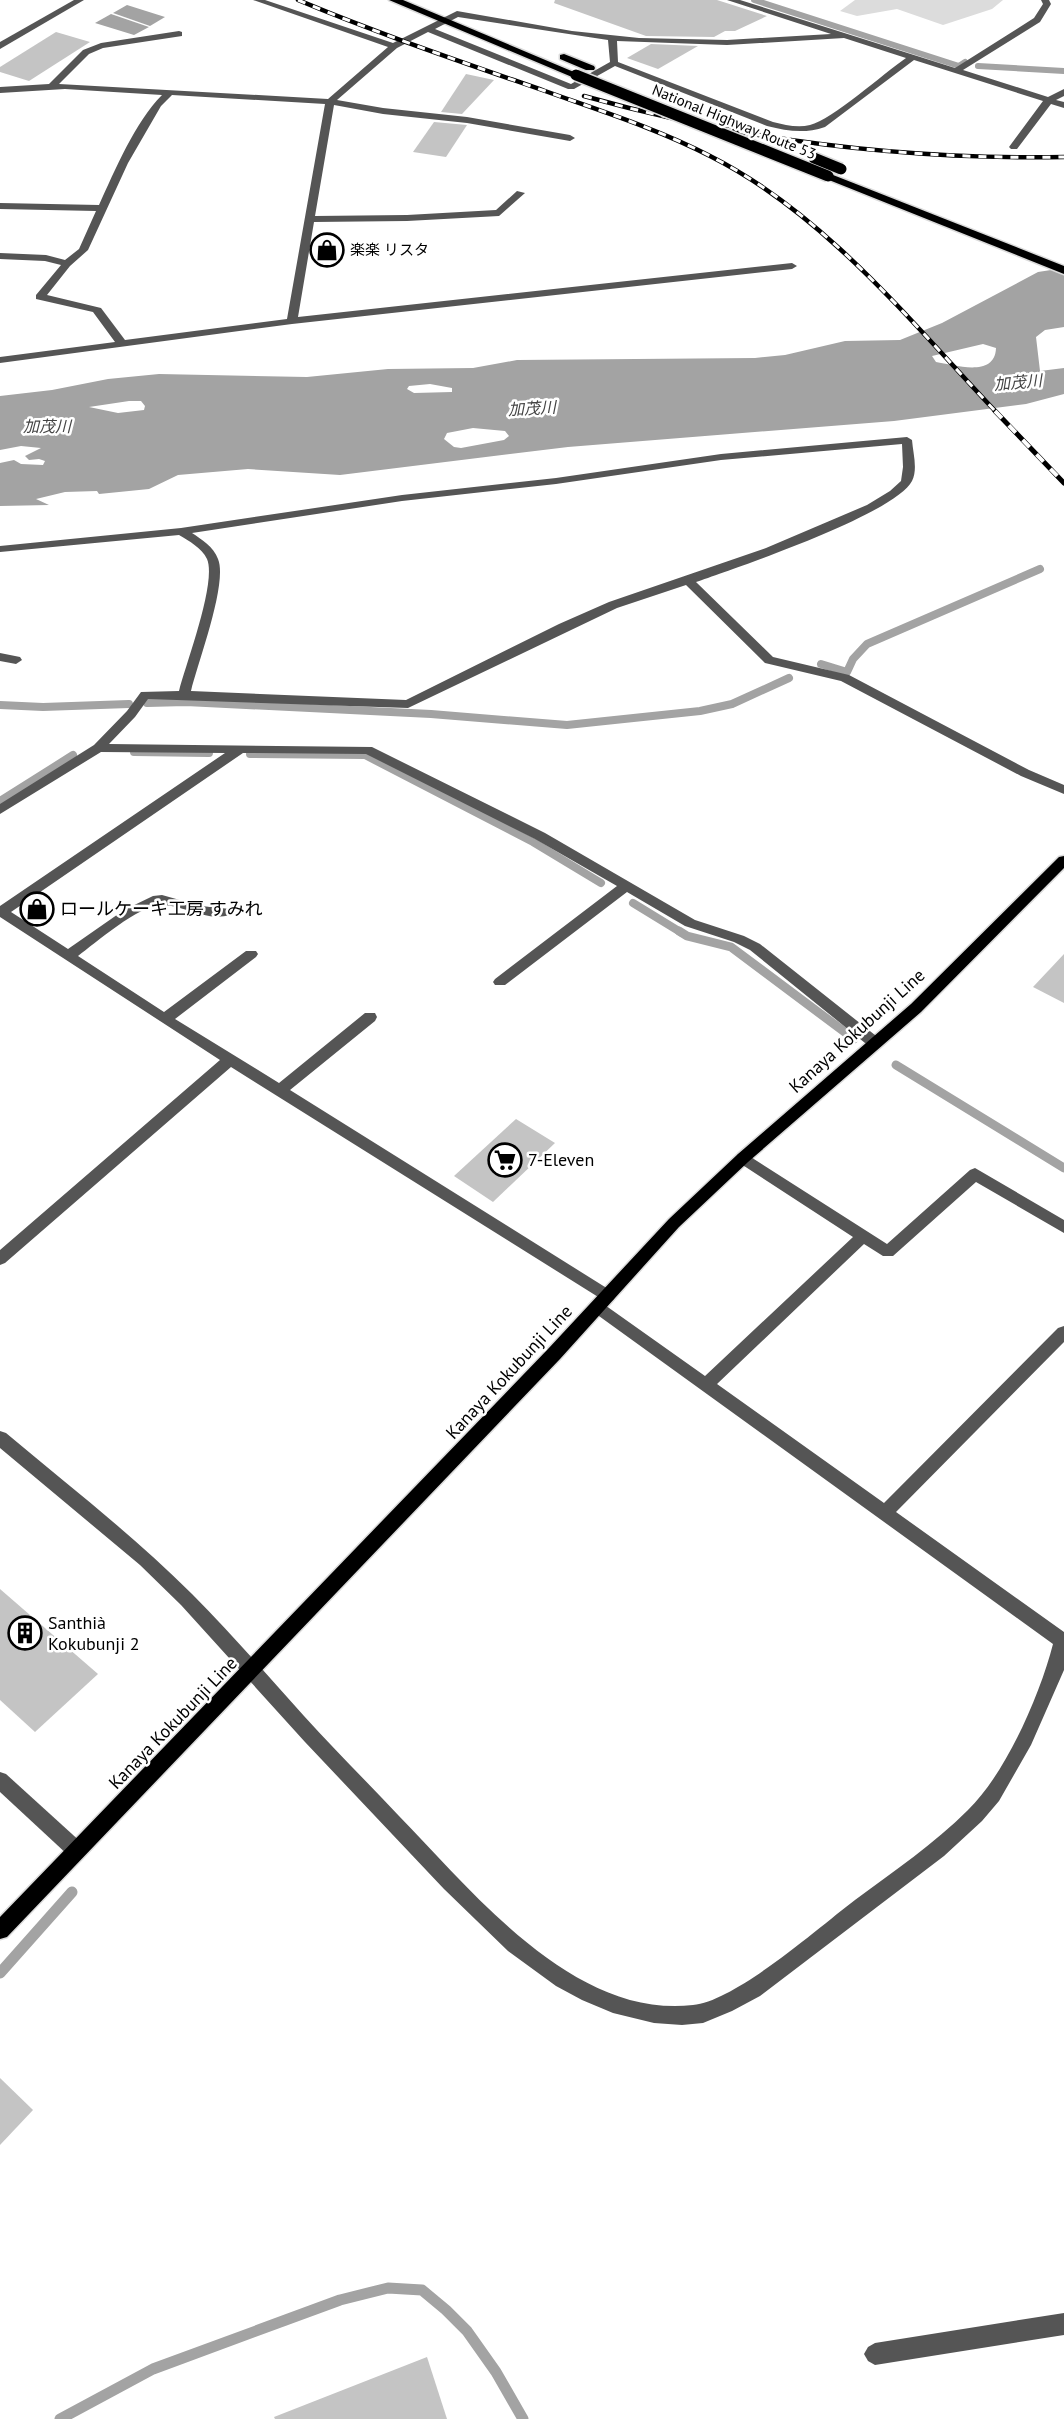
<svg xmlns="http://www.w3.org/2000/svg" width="1064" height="2419" viewBox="0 0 1064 2419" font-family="'PT Sans','Noto Sans JP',sans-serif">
<rect width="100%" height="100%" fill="#fff"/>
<path fill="#dcdcdc" d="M 855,0 L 1003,0 L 992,9 L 943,25 L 897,9 L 857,16 L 840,11 Z"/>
<g fill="#a3a3a3" fill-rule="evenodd">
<path d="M 127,5 L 165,17 L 150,26 L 113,13 Z"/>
<path d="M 111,14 L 149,27 L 134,35 L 95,23 Z"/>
<path d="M 1064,268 L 1064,327 L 1045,330 L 1036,337 L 1040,371 L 1064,368 L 1064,394 L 1026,404 L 894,421 L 568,447 L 340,475 L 248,469 L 178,475 L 149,489 L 99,494 L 97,491 L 65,492 L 36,499 L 49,505 L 0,506 L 0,463 L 14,460 L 21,464 L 43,465 L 45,461 L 39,459 L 29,460 L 25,456 L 41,448 L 21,446 L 0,450 L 0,396 L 52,390 L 108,379 L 159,374 L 307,377 L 388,369 L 473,368 L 517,360 L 755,358 L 785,355 L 845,341 L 900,340 L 942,323 L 1038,272 ZM 983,344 L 996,348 C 995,378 955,365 936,362 L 932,356 ZM 430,384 L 452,388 L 452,392 L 414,393 L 407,389 L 409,386 ZM 129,401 L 141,401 L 145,406 L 144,410 L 118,413 L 89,407 ZM 473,428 L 505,431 L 509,436 L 504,440 L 461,448 L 454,447 L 444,439 L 447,433 Z"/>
</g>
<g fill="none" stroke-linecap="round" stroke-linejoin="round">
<g stroke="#a3a3a3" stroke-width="6">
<path d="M 754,0 L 959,66 L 965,62"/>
<path d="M 978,66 L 1064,71"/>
</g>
<g stroke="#a3a3a3" stroke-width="8">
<path d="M 821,664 L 847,672 L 853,659 L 867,644 L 1040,569"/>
<path d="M 147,703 L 186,702 L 431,714 L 567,725 L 700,711 L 732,704 L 789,678"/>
<path d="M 0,705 L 43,707 L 129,704"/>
<path d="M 134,752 L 209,753"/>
<path d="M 250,754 L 365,755 L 533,842 L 601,883"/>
<path d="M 0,801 L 73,755"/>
<path d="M 633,903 L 682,933"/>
</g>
<g stroke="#a3a3a3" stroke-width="9">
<path d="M 679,931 L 687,936 L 731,947 L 854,1039"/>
<path d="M 896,1065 L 1064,1168"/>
</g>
<g stroke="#a3a3a3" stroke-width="11">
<path d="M 0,1973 L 72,1892"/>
<path d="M 60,2419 L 153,2369 L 340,2300 L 388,2288 L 422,2290 L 446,2310 L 467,2331 L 496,2372 L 523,2419"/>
</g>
</g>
<g fill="#c4c4c4">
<path d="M 555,0 L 717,0 L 767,16 L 735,31 L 725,31 L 714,37 L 646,36 L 554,3 Z"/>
<path d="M 56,32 L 90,42 L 29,81 L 0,72 L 0,67 Z"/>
<path d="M 651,44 L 698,46 L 658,69 L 627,58 Z"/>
<path d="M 466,74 L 494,80 L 462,114 L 441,112 Z"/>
<path d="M 434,122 L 467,125 L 446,157 L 413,152 Z"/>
<path d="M 1064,954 L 1064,1003 L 1033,987 Z"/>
<path d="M 516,1119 L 555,1143 L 493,1202 L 454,1176 Z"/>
<path d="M 0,1589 L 98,1674 L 35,1732 L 0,1700 Z"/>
<path d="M 0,2078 L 33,2110 L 0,2145 Z"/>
<path d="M 427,2357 L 447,2419 L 275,2419 L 274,2417 Z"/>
</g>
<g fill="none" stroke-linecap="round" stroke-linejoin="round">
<defs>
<path id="major" d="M 1064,856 L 1064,868 L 921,1012 L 748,1162 L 679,1227 L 560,1359 L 7,1937 L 0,1939 L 0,1917 L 548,1349 L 669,1219 L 738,1154 L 911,1004 L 1059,857 Z"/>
<g id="highway">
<path d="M 389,0 L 403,0 L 581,75 L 576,78 L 572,77 Z"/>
<path d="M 564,54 L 594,66 L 595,68 L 594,70 L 586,70 L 560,59 L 560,55 Z"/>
<path d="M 828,173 L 1064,266 L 1064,274 L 824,178 L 822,176 Z"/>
</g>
</defs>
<use href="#major" stroke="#dbdbdb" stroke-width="3"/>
<use href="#highway" stroke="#dbdbdb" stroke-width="3"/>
<g fill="#555" fill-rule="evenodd">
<path d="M 74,0 L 84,0 L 0,49 L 0,42 Z"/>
<path d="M 253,0 L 265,0 L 393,43 L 457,11 L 572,31 L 639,38 L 727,40 L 831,34 L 727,0 L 740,0 L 955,68 L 1034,18 L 1043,4 L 1041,0 L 1049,0 L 1051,4 L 1040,22 L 963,70 L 1048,97 L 1064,89 L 1064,96 L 1056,100 L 1064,102 L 1064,108 L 1051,104 L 1017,149 L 1011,149 L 1009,147 L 1043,101 L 914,60 L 825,127 C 804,134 788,131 767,126 L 615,66 L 574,89 L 568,89 L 428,32 L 397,48 L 337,100 L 383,108 L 467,117 L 570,135 L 575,138 L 570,141 L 467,123 L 383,114 L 334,105 L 315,216 L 407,215 L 496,210 L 517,191 L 525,193 L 499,216 L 407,221 L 314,222 L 298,317 L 792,263 L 797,266 L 792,269 L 292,324 L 0,363 L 0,357 L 115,342 L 93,312 L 36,299 L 36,295 L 61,265 L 45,261 L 0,259 L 0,253 L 46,255 L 65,260 L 79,249 L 96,211 L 0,209 L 0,203 L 99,205 C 115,170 135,122 162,95 L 65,89 L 0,93 L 0,87 L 49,84 L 83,50 L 101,43 L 179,31 L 182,32 L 182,36 L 103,48 L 89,54 L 59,84 L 328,99 L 388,47 ZM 458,17 L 608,40 L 610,62 L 571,84 L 435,29 ZM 844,38 L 906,58 C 884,73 832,120 810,125 C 798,128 785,125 773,122 L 618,62 L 617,41 L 727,45 ZM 172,95 L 325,104 L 287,319 L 125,340 L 101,308 L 47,295 L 70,266 L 88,250 L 128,163 L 161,106 Z"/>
<path d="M 907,437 L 912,440 C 913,453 918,469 912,481 C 895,514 736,568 696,582 L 773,657 L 849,675 L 1029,770 L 1064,785 L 1064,794 L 1021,776 L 841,681 L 765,663 L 686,585 L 617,608 L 408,708 L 148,699 L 135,717 L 109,744 L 372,747 L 545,833 L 695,920 L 744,936 L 760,944 L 880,1039 L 882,1043 L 880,1047 L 870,1047 L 750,950 L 734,942 L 685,926 L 627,892 L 505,985 L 495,985 L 493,982 L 495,979 L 617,886 L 535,839 L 366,754 L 243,753 L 11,912 L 68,949 L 124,910 L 153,896 L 162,895 L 201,906 L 230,909 L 232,912 L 230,915 C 205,922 185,905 161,905 C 141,904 95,943 78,956 L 164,1012 L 246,951 L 256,951 L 258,954 L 256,957 L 175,1019 L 279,1083 L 365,1013 L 375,1013 L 377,1017 L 375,1021 L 290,1090 L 613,1292 L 616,1296 L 613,1300 L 608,1302 L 603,1300 L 231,1067 L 5,1263 L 0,1265 L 0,1250 L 220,1060 L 0,917 L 0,906 L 225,753 L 101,752 L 0,814 L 0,804 L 94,745 L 127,711 L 141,692 L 179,691 C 186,663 217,582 207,559 C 202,548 189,541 179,535 L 0,552 L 0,546 L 181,528 L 402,495 L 556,478 L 721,454 ZM 902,444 L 903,467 L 901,481 L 890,491 L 867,505 L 766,548 L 609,602 L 559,624 L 406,700 L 191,691 C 198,662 228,583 218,559 C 214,547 201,539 192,533 L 402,501 L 556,484 L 721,460 Z"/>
<path d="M 0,653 L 20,657 L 22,660 L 16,664 L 0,661 Z"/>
<path d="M 743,1152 L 887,1244 L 970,1170 L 975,1168 L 1064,1220 L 1064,1233 L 976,1182 L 893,1256 L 883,1256 L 864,1244 L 717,1384 L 884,1503 L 1058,1328 L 1064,1326 L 1064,1342 L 896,1512 L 1064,1632 L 1064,1670 L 1031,1745 L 999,1801 L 982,1821 L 944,1856 L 760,1996 L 732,2011 L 703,2023 L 682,2025 L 654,2023 L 613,2013 L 582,2000 L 556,1986 L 508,1951 L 444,1889 L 305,1742 L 181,1605 L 140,1565 L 0,1448 L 0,1431 L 6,1433 C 69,1486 134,1536 192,1594 C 231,1633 267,1675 304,1716 C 335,1750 368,1783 399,1816 C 473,1892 574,2019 693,2005 C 736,2001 818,1928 855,1900 C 894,1871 934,1844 968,1810 C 1006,1773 1040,1695 1053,1644 L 592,1311 L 589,1307 L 592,1303 L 597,1301 L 602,1303 L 705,1376 L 853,1237 L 738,1162 L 736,1158 L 738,1154 Z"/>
<path d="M 0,1772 L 6,1774 L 83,1844 L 85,1850 L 83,1856 L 76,1859 L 69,1856 L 0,1792 Z"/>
<path d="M 1064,2313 L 1064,2335 L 875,2365 L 868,2361 L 864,2354 L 868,2347 L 875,2343 Z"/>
</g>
<use href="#major" fill="#000" fill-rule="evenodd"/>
<use href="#highway" fill="#000" fill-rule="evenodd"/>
<defs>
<g id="rail-far1">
<path d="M 298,0 C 379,34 462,62 545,91 C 601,111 658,129 710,156 C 825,214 910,321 997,413"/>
<path d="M 584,96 C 740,140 902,160 1064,157"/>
</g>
<path id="rail" d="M 995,411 L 1064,483"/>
</defs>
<use href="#rail-far1" stroke="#000" stroke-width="4.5"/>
<use href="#rail" stroke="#000" stroke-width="5"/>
<use href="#rail-far1" stroke="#fff" stroke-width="3" stroke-dasharray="8" stroke-linecap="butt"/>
<use href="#rail" stroke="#fff" stroke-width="4" stroke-dasharray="10" stroke-linecap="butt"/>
<defs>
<g id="highway-bridge">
<path d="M 576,75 L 828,176"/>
<path d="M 814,158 L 841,169"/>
</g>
</defs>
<use href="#highway-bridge" stroke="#dbdbdb" stroke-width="14" stroke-linecap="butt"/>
<use href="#highway-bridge" stroke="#000" stroke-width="11"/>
</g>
<defs>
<symbol id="shop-ring" viewBox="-11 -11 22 22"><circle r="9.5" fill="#fff" stroke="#000" stroke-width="1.5"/><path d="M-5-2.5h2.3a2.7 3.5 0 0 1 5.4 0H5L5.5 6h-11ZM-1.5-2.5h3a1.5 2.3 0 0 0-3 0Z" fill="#000"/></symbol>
<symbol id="supermarket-ring" viewBox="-11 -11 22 22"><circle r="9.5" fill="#fff" stroke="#000" stroke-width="1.5"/><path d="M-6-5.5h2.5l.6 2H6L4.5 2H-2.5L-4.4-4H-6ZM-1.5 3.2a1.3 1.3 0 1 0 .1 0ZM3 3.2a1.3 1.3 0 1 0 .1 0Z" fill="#000"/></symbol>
<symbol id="building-ring" viewBox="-11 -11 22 22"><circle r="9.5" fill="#fff" stroke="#000" stroke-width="1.5"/><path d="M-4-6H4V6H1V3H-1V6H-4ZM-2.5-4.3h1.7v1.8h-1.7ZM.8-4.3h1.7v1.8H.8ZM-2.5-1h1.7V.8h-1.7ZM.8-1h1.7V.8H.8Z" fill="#000"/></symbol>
</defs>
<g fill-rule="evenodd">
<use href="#shop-ring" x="308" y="231" width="38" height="38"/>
<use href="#shop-ring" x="18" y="890" width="38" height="38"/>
<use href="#supermarket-ring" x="486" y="1141" width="38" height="38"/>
<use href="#building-ring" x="6" y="1614" width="38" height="38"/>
</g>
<g text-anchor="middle" stroke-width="5" stroke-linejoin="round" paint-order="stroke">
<g font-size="15" fill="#000" stroke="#fff">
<text transform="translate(734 122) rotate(22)" y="5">National Highway Route 53</text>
</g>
<g font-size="15" fill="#000" stroke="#fff" text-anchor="start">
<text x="350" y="255">楽楽 リスタ</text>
</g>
<g font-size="16" font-style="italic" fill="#444" stroke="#fff">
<text transform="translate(1018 382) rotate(-5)" y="6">加茂川</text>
<text transform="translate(532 408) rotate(-3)" y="6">加茂川</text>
<text x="47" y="432">加茂川</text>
</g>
<g font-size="18" fill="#000" stroke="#fff" text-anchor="start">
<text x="60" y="915">ロールケーキ工房 すみれ</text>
<text x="528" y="1166">7-Eleven</text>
<text x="48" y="1629">Santhià<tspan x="48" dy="21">Kokubunji 2</tspan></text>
</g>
<g font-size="18" fill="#000" stroke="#fff">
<text transform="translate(857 1031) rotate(-42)" y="6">Kanaya Kokubunji Line</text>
<text transform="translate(509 1372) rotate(-47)" y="6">Kanaya Kokubunji Line</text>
<text transform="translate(173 1723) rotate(-46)" y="6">Kanaya Kokubunji Line</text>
</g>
</g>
</svg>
